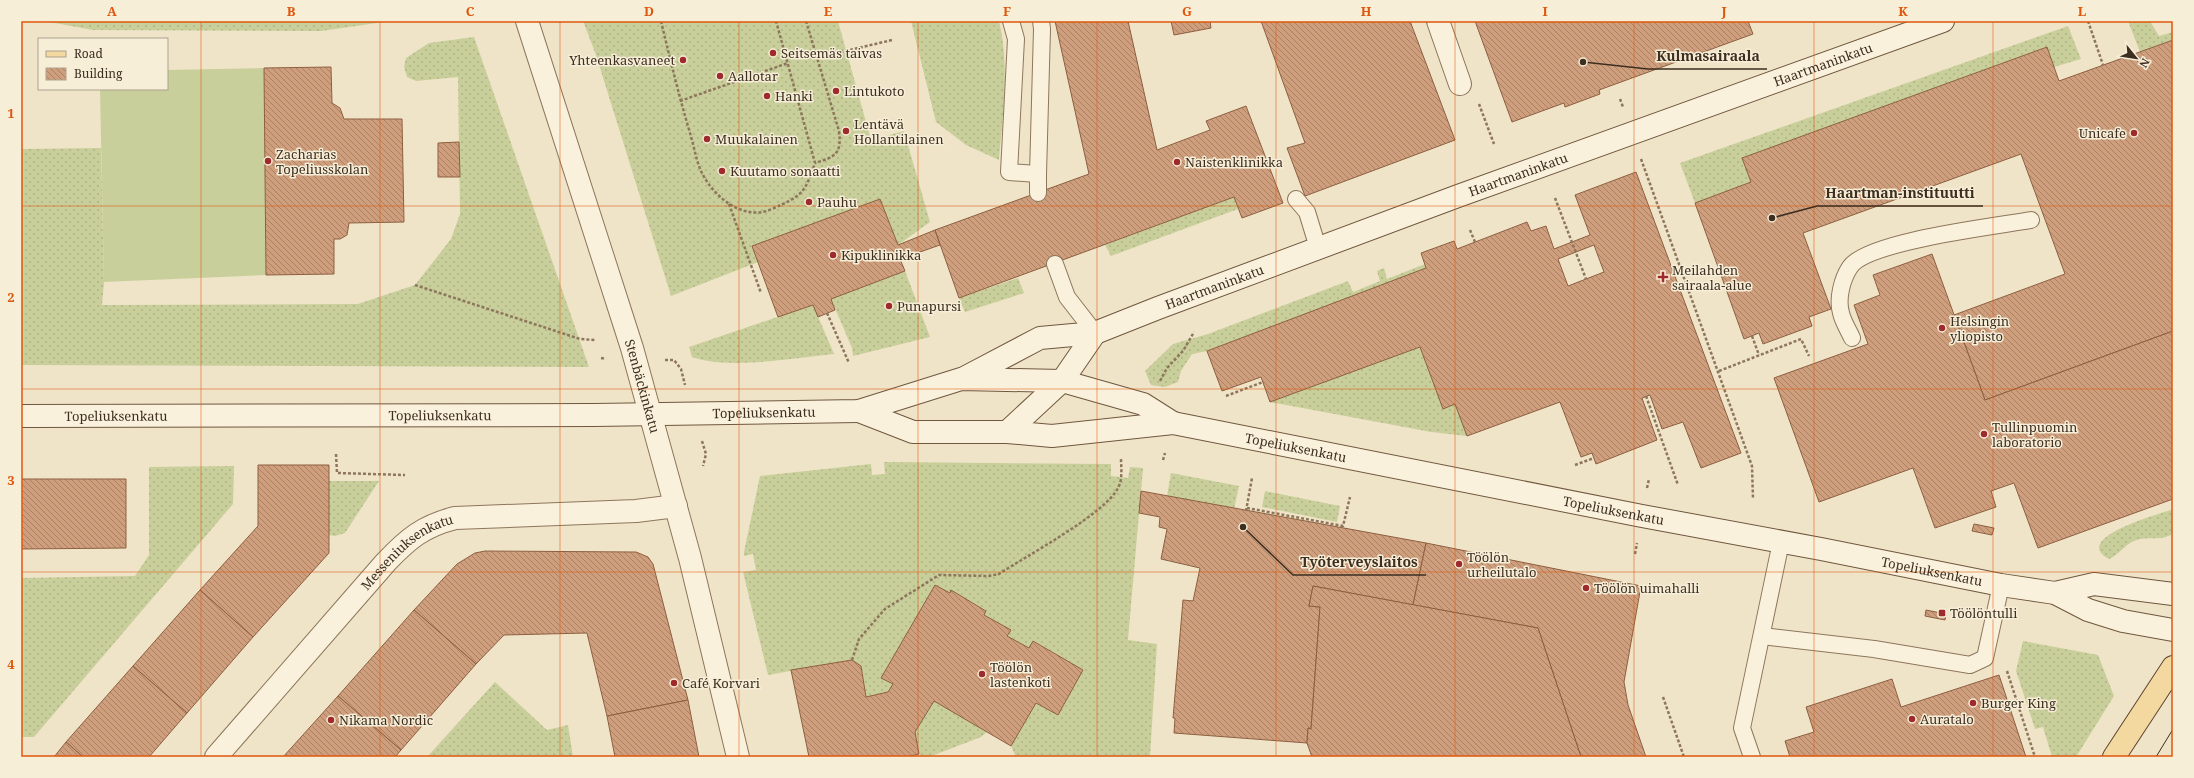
<svg xmlns="http://www.w3.org/2000/svg" width="2194" height="778" viewBox="0 0 2194 778" font-family="'Noto Serif',serif">
<defs>
<pattern id="grass-dots" width="8" height="8" patternUnits="userSpaceOnUse"><rect width="8" height="8" fill="#c9cf9b"/><path d="M2 2h.1M6 6h.1" fill="none" stroke="#aeb285" stroke-width="1.8" stroke-linecap="round"/></pattern>
<pattern id="building-back-hatch" width="6" height="6" patternUnits="userSpaceOnUse"><rect width="6" height="6" fill="#cf9f7d"/><path d="M-1 5l2 2M0 0l6 6M5-1l2 2" fill="none" stroke="#a98266"/></pattern>
</defs>
<rect width="100%" height="100%" fill="#f0e4c8"/>
<g fill="url(#grass-dots)">
<path d="M 44,21 L 391,21 L 321,31 L 93,30 Z"/>
<path d="M 583,21 L 838,21 L 871,140 L 904,131 L 930,222 L 898,245 L 880,199 L 752,246 L 758,262 L 671,296 L 596,55 Z"/>
<path d="M 911,21 L 999,21 C 1010,67 1003,114 999,160 L 966,145 L 936,122 Z"/>
<path d="M 2128,21 L 2150,21 L 2159,36 L 2173,32 L 2173,40 L 2140,52 Z"/>
<path d="M 2068,26 L 2081,59 L 2054,67 L 2046,47 L 1743,158 L 1751,182 L 1695,203 L 1680,163 Z"/>
<path d="M 474,37 L 589,367 L 21,365 L 21,149 L 101,148 L 104,282 L 102,305 L 358,304 L 415,285 L 451,239 L 460,214 L 458,77 L 416,81 L 407,77 L 404,67 L 406,58 L 429,43 Z"/>
<path d="M 1234,197 L 1238,209 L 1111,256 L 1105,245 Z"/>
<path d="M 1425,264 L 1426,268 L 1207,351 L 1192,354 L 1181,371 L 1178,382 L 1165,387 L 1151,385 L 1145,371 L 1173,344 L 1208,334 L 1348,281 L 1353,292 L 1380,281 L 1377,271 L 1384,268 L 1387,279 Z"/>
<path d="M 905,271 L 930,337 L 853,356 L 852,348 L 831,299 Z"/>
<path d="M 1018,278 L 1024,293 L 965,312 L 959,298 Z"/>
<path d="M 813,305 L 834,354 C 795,358 728,370 692,357 L 689,347 Z"/>
<path d="M 1420,347 L 1443,409 L 1455,404 L 1467,436 L 1431,432 L 1270,402 Z"/>
<path d="M 884,462 L 1111,464 L 1111,476 L 1128,478 L 1130,467 L 1143,468 L 1128,640 L 1157,644 L 1150,757 L 1016,757 L 1011,746 L 1036,703 L 1058,715 L 1083,670 L 1034,641 L 1029,648 L 1007,636 L 1010,630 L 984,615 L 986,610 L 952,591 L 950,593 L 935,585 L 882,677 L 893,684 L 888,692 L 866,697 L 861,666 L 852,660 L 768,675 L 743,572 L 756,570 L 753,554 L 744,556 L 744,552 L 760,476 L 871,464 L 872,475 L 885,474 Z"/>
<path d="M 234,466 L 233,504 L 34,737 L 21,737 L 21,578 L 135,576 L 149,555 L 149,467 Z"/>
<path d="M 1171,473 L 1239,486 L 1234,509 L 1167,496 Z"/>
<path d="M 329,481 L 379,481 L 345,533 L 335,536 L 329,535 Z"/>
<path d="M 1265,491 L 1340,506 L 1337,522 L 1262,507 Z"/>
<path d="M 2173,509 L 2173,534 C 2159,542 2147,535 2134,541 C 2124,545 2119,555 2109,559 C 2070,538 2160,514 2173,509 Z"/>
<path d="M 2023,641 L 2098,655 L 2114,696 L 2076,757 L 2052,757 L 2043,727 L 2035,729 L 2016,671 Z"/>
<path d="M 495,682 L 547,730 L 568,725 L 573,757 L 427,757 Z"/>
<path d="M 934,701 L 988,731 L 981,737 L 929,757 L 920,757 L 915,732 Z"/>
</g>
<path fill="#c9cf9b" d="M 264,68 L 266,275 L 104,282 L 100,89 L 167,89 L 167,70 Z"/>
<g fill="url(#building-back-hatch)" stroke="#8d5f41" fill-rule="evenodd">
<path d="M 1055,21 L 1128,21 L 1157,150 L 1210,130 L 1206,121 L 1246,106 L 1283,203 L 1242,218 L 1234,197 L 959,298 L 935,230 L 1089,174 Z"/>
<path d="M 1171,21 L 1210,21 L 1211,28 L 1174,35 Z"/>
<path d="M 1261,21 L 1410,21 L 1455,140 L 1305,196 L 1287,148 L 1305,143 Z"/>
<path d="M 1475,21 L 1748,21 L 1753,34 L 1599,90 L 1600,94 L 1565,107 L 1564,103 L 1512,122 Z"/>
<path d="M 2173,40 L 2173,331 L 1985,400 L 1954,315 L 2065,274 L 2021,154 L 1803,233 L 1831,309 L 1809,317 L 1812,326 L 1763,344 L 1759,333 L 1744,339 L 1695,203 L 1751,182 L 1742,158 L 2047,47 L 2059,81 Z"/>
<path d="M 331,67 L 332,103 L 340,108 L 344,119 L 402,119 L 404,222 L 349,223 L 347,235 L 340,239 L 334,239 L 334,274 L 266,275 L 264,68 Z"/>
<path d="M 459,142 L 460,177 L 438,177 L 438,143 Z"/>
<path d="M 1636,172 L 1741,453 L 1701,468 L 1683,422 L 1662,429 L 1650,395 L 1642,398 L 1657,440 L 1596,464 L 1592,453 L 1581,457 L 1560,402 L 1467,436 L 1455,404 L 1443,409 L 1420,347 L 1270,402 L 1261,377 L 1222,391 L 1207,351 L 1426,268 L 1421,253 L 1454,241 L 1457,249 L 1527,222 L 1531,231 L 1546,226 L 1554,249 L 1590,235 L 1575,195 ZM 1594,245 L 1604,272 L 1568,286 L 1558,259 Z"/>
<path d="M 880,199 L 898,245 L 935,230 L 940,245 L 900,259 L 905,271 L 831,299 L 835,310 L 818,317 L 813,305 L 778,317 L 752,246 Z"/>
<path d="M 1932,254 L 1985,400 L 2173,331 L 2173,499 L 2038,548 L 2014,483 L 1991,491 L 1996,507 L 1935,528 L 1913,468 L 1819,502 L 1774,378 L 1868,344 L 1854,305 L 1880,295 L 1873,275 Z"/>
<path d="M 258,465 L 329,465 L 329,553 L 253,637 L 200,590 L 258,526 Z"/>
<path d="M 21,479 L 126,479 L 126,548 L 21,549 Z"/>
<path d="M 1141,491 L 1426,543 L 1413,605 L 1313,586 L 1309,606 L 1320,607 L 1311,729 L 1308,728 L 1307,743 L 1174,733 L 1175,718 L 1173,718 L 1183,600 L 1193,601 L 1200,568 L 1161,559 L 1167,529 L 1159,527 L 1160,517 L 1139,513 Z"/>
<path d="M 1974,524 L 1994,528 L 1992,535 L 1972,531 Z"/>
<path d="M 1426,543 L 1641,586 L 1624,682 L 1628,705 L 1646,757 L 1581,757 L 1538,628 L 1413,605 Z"/>
<path d="M 485,551 L 636,552 L 648,557 L 653,564 L 688,700 L 607,716 L 587,633 L 504,635 L 476,664 L 414,610 L 457,564 L 475,553 Z"/>
<path d="M 935,585 L 950,593 L 951,590 L 986,611 L 984,615 L 1011,630 L 1007,636 L 1029,648 L 1033,641 L 1083,670 L 1058,715 L 1036,703 L 1011,746 L 934,701 L 915,732 L 919,754 L 906,757 L 809,757 L 791,670 L 852,660 L 861,666 L 866,697 L 888,692 L 893,684 L 881,678 Z"/>
<path d="M 1313,586 L 1538,628 L 1581,757 L 1312,757 L 1307,743 L 1308,728 L 1311,729 L 1320,607 L 1309,606 Z"/>
<path d="M 200,590 L 253,637 L 187,713 L 133,666 Z"/>
<path d="M 414,610 L 476,664 L 401,750 L 338,696 Z"/>
<path d="M 1926,610 L 1946,614 L 1945,620 L 1925,616 Z"/>
<path d="M 133,666 L 187,713 L 149,757 L 83,757 L 66,742 Z"/>
<path d="M 1999,675 L 2026,757 L 1790,757 L 1785,741 L 1814,732 L 1806,707 L 1892,679 L 1901,707 Z"/>
<path d="M 338,696 L 401,750 L 395,757 L 283,757 Z"/>
<path d="M 688,700 L 699,757 L 615,757 L 607,716 Z"/>
<path d="M 66,742 L 83,757 L 54,757 Z"/>
</g>
<g fill="none" stroke-linecap="round" stroke-linejoin="round">
<defs>
<g id="lane">
<path d="M 1011,21 L 1016,39 L 1009,172 L 1038,174 L 1038,193"/>
<path d="M 1038,174 L 1042,29 L 1041,21"/>
<path d="M 1296,199 L 1307,212 L 1318,248"/>
<path d="M 1055,264 L 1067,297 L 1095,333"/>
<path d="M 1852,338 C 1849,331 1843,322 1841,313 C 1837,299 1842,279 1850,267 C 1867,241 1998,226 2031,220"/>
<path d="M 1762,636 L 1874,649 L 1970,665 L 1985,658 L 2001,585"/>
<path d="M 1752,757 L 1742,728 L 1781,542"/>
</g>
<g id="street">
<path id="s1" d="M 527,21 L 632,348 L 690,558 L 738,757"/>
<path d="M 1438,21 L 1460,84"/>
<path id="s2" d="M 216,757 L 386,562 C 408,539 423,526 455,518 L 636,511 L 676,506"/>
</g>
<g id="secondary">
<path id="s3" d="M 964,378 L 1040,338 L 1095,333 L 1158,308 L 1458,196 L 1943,21"/>
<path id="s4" d="M 859,411 L 913,432 L 1007,432 L 1052,436 L 1173,423 L 1642,516 L 1821,549 L 2001,585 L 2055,593 L 2088,610 L 2123,621 L 2173,630"/>
<path id="s5" d="M 21,416 L 594,415 L 859,411 L 961,379 L 1062,381 L 1143,404 L 1173,423"/>
<path d="M 1007,432 L 1062,381 L 1095,333"/>
<path d="M 2055,593 L 2094,584 L 2173,594"/>
</g>
<path id="primary" d="M 2114,757 L 2173,667"/>
</defs>
<use href="#lane" stroke="#8d765c" stroke-width="18"/>
<use href="#street" stroke="#8d765c" stroke-width="24"/>
<use href="#secondary" stroke="#6f573f" stroke-width="24"/>
<use href="#primary" stroke="#5b4430" stroke-width="24"/>
<g stroke="#8d765c" stroke-width="2.5" stroke-dasharray="3 2" stroke-linecap="butt">
<path d="M 661,21 C 670,59 679,96 690,133 C 694,146 696,160 701,171 C 713,197 744,222 772,209 C 801,196 805,194 815,163 L 776,21"/>
<path d="M 806,21 L 839,131 C 842,154 835,157 815,163"/>
<path d="M 2088,21 L 2103,65"/>
<path d="M 816,58 L 892,40"/>
<path d="M 1620,99 L 1623,107"/>
<path d="M 680,101 L 788,63"/>
<path d="M 1479,104 L 1494,144"/>
<path d="M 1641,159 L 1752,466 L 1753,499"/>
<path d="M 1555,198 L 1586,279"/>
<path d="M 729,204 L 761,293"/>
<path d="M 1470,230 L 1475,242"/>
<path d="M 415,285 L 580,339 L 595,340"/>
<path d="M 827,313 L 849,363"/>
<path d="M 1752,336 L 1759,355"/>
<path d="M 601,358 L 606,359"/>
<path d="M 665,360 L 674,360 L 681,369 L 685,385"/>
<path d="M 1719,371 L 1801,339 L 1809,356"/>
<path d="M 1160,381 L 1167,368 L 1183,351 L 1194,332"/>
<path d="M 1226,396 L 1263,382"/>
<path d="M 1646,396 L 1678,485"/>
<path d="M 702,441 L 706,454 L 703,466"/>
<path d="M 336,454 L 337,473 L 405,475"/>
<path d="M 1163,460 L 1165,453"/>
<path d="M 1575,465 L 1594,458"/>
<path d="M 1647,488 L 1649,479"/>
<path d="M 1247,508 L 1343,526 L 1350,497"/>
<path d="M 1246,511 L 1252,478"/>
<path d="M 1635,554 L 1637,543"/>
<path d="M 852,660 L 859,639 L 885,609 L 939,575 L 989,576 L 999,574 C 1026,556 1105,514 1118,488 C 1123,479 1121,468 1121,458"/>
<path d="M 2007,671 L 2035,757"/>
<path d="M 1663,697 L 1684,757"/>
</g>
<use href="#lane" stroke="#faf1dc" stroke-width="16"/>
<use href="#street" stroke="#faf1dc" stroke-width="22"/>
<use href="#secondary" stroke="#faf1dc" stroke-width="22"/>
<use href="#primary" stroke="#f3d9a0" stroke-width="22"/>
<path stroke="#3d2e20" stroke-width="1" d="M 2156,757 L 2173,729"/>
</g>
<path fill="none" stroke="#df570d" stroke-width="1" stroke-opacity="0.55" d="M 201,21 L 201,757M 380,21 L 380,757M 560,21 L 560,757M 739,21 L 739,757M 918,21 L 918,757M 1097,21 L 1097,757M 1276,21 L 1276,757M 1455,21 L 1455,757M 1634,21 L 1634,757M 1814,21 L 1814,757M 1993,21 L 1993,757M 21,206 L 2173,206M 21,389 L 2173,389M 21,572 L 2173,572"/>
<g fill="#9e2a2b" stroke="#f7eed8" stroke-width="1.5">
<circle cx="773" cy="53" r="4"/>
<circle cx="683" cy="60" r="4"/>
<circle cx="720" cy="76" r="4"/>
<circle cx="836" cy="91" r="4"/>
<circle cx="767" cy="96" r="4"/>
<circle cx="846" cy="131" r="4"/>
<circle cx="2134" cy="133" r="4"/>
<circle cx="707" cy="139" r="4"/>
<circle cx="268" cy="161" r="4"/>
<circle cx="1177" cy="162" r="4"/>
<circle cx="722" cy="171" r="4"/>
<circle cx="809" cy="202" r="4"/>
<circle cx="833" cy="255" r="4"/>
<path d="M1661 271h4v4h4v4h-4v4h-4v-4h-4v-4h4z"/>
<circle cx="889" cy="306" r="4"/>
<circle cx="1942" cy="328" r="4"/>
<circle cx="1984" cy="434" r="4"/>
<circle cx="1459" cy="564" r="4"/>
<circle cx="1586" cy="588" r="4"/>
<rect x="1938" y="609" width="8" height="8" rx="2"/>
<circle cx="982" cy="674" r="4"/>
<circle cx="674" cy="683" r="4"/>
<circle cx="1973" cy="703" r="4"/>
<circle cx="1912" cy="719" r="4"/>
<circle cx="331" cy="720" r="4"/>
</g>
<g text-anchor="middle" stroke-width="3" stroke-linejoin="round" paint-order="stroke">
<g font-size="13" fill="#3d2e20" stroke="#f7eed8" text-anchor="start">
<text x="781" y="58">Seitsemäs taivas</text>
<text x="675" y="65" text-anchor="end">Yhteenkasvaneet</text>
<text x="728" y="81">Aallotar</text>
<text x="844" y="96">Lintukoto</text>
<text x="775" y="101">Hanki</text>
<text x="854" y="129">Lentävä<tspan x="854" dy="15">Hollantilainen</tspan></text>
<text x="2126" y="138" text-anchor="end">Unicafe</text>
<text x="715" y="144">Muukalainen</text>
<text x="276" y="159">Zacharias<tspan x="276" dy="15">Topeliusskolan</tspan></text>
<text x="1185" y="167">Naistenklinikka</text>
<text x="730" y="176">Kuutamo sonaatti</text>
<text x="817" y="207">Pauhu</text>
<text x="841" y="260">Kipuklinikka</text>
<text x="1672" y="275">Meilahden<tspan x="1672" dy="15">sairaala-alue</tspan></text>
<text x="897" y="311">Punapursi</text>
<text x="1950" y="326">Helsingin<tspan x="1950" dy="15">yliopisto</tspan></text>
<text x="1992" y="432">Tullinpuomin<tspan x="1992" dy="15">laboratorio</tspan></text>
<text x="1467" y="562">Töölön<tspan x="1467" dy="15">urheilutalo</tspan></text>
<text x="1594" y="593">Töölön uimahalli</text>
<text x="1950" y="618">Töölöntulli</text>
<text x="990" y="672">Töölön<tspan x="990" dy="15">lastenkoti</tspan></text>
<text x="682" y="688">Café Korvari</text>
<text x="1981" y="708">Burger King</text>
<text x="1920" y="724">Auratalo</text>
<text x="339" y="725">Nikama Nordic</text>
</g>
<g font-size="13" fill="#3d2e20" stroke="#f7eed8">
<text dy="5" stroke="none"><textPath href="#s3" startOffset="917">Haartmaninkatu</textPath></text>
<text dy="5" stroke="none"><textPath href="#s3" startOffset="593">Haartmaninkatu</textPath></text>
<text dy="5" stroke="none"><textPath href="#s3" startOffset="269">Haartmaninkatu</textPath></text>
<text dy="5" stroke="none"><textPath href="#s1" startOffset="383">Stenbäckinkatu</textPath></text>
<text dy="5" stroke="none"><textPath href="#s5" startOffset="743">Topeliuksenkatu</textPath></text>
<text dy="5" stroke="none"><textPath href="#s5" startOffset="419">Topeliuksenkatu</textPath></text>
<text dy="5" stroke="none"><textPath href="#s5" startOffset="95">Topeliuksenkatu</textPath></text>
<text dy="5" stroke="none"><textPath href="#s4" startOffset="444">Topeliuksenkatu</textPath></text>
<text dy="5" stroke="none"><textPath href="#s4" startOffset="768">Topeliuksenkatu</textPath></text>
<text dy="5" stroke="none"><textPath href="#s2" startOffset="282">Messeniuksenkatu</textPath></text>
<text dy="5" stroke="none"><textPath href="#s4" startOffset="1092">Topeliuksenkatu</textPath></text>
</g>
</g>
<path fill="none" stroke="#3d2e20" stroke-width="1.5" d="M1583 62L1648 69H1767M1772 218L1817 206H1983M1243 527L1293 575H1426"/>
<g fill="#3d2e20" stroke="#f7eed8" stroke-width="1.5">
<circle cx="1583" cy="62" r="4"/>
<circle cx="1772" cy="218" r="4"/>
<circle cx="1243" cy="527" r="4"/>
</g>
<g font-size="14" text-anchor="middle" font-weight="bold" fill="#3d2e20" stroke="#f7eed8" stroke-width="3" stroke-linejoin="round" paint-order="stroke">
<text x="1708" y="61">Kulmasairaala</text>
<text x="1900" y="198">Haartman-instituutti</text>
<text x="1359" y="567">Työterveyslaitos</text>
</g>
<rect width="2194" height="778" fill="none" stroke="#f7eed8" stroke-width="44"/>
<rect x="38" y="38" width="130" height="52" fill="#f7eed8" stroke="#ada18e"/>
<rect x="46" y="51" width="20" height="6" fill="#f3d9a0" stroke="#ada18e"/>
<text x="74" y="58" font-size="12" fill="#3d2e20">Road</text>
<rect x="46" y="68" width="20" height="12" fill="url(#building-back-hatch)" stroke="#ada18e"/>
<text x="74" y="78" font-size="12" fill="#3d2e20">Building</text>
<g transform="translate(2136 58) rotate(120)" stroke="#f7eed8" stroke-width="3" paint-order="stroke">
<path d="M0-3L7 15L0 10L-7 15Z" fill="#3d2e20"/>
<text y="-6" font-size="11" font-weight="bold" text-anchor="middle" fill="#3d2e20">N</text>
</g>
<rect x="22" y="22" width="2150" height="734" fill="none" stroke="#df570d" stroke-width="1.5"/>
<g font-size="13" text-anchor="middle" font-weight="bold" fill="#df570d">
<text x="112" y="16">A</text>
<text x="291" y="16">B</text>
<text x="470" y="16">C</text>
<text x="649" y="16">D</text>
<text x="828" y="16">E</text>
<text x="1007" y="16">F</text>
<text x="1187" y="16">G</text>
<text x="1366" y="16">H</text>
<text x="1545" y="16">I</text>
<text x="1724" y="16">J</text>
<text x="1903" y="16">K</text>
<text x="2082" y="16">L</text>
<text x="11" y="118">1</text>
<text x="11" y="302">2</text>
<text x="11" y="485">3</text>
<text x="11" y="669">4</text>
</g>
</svg>
